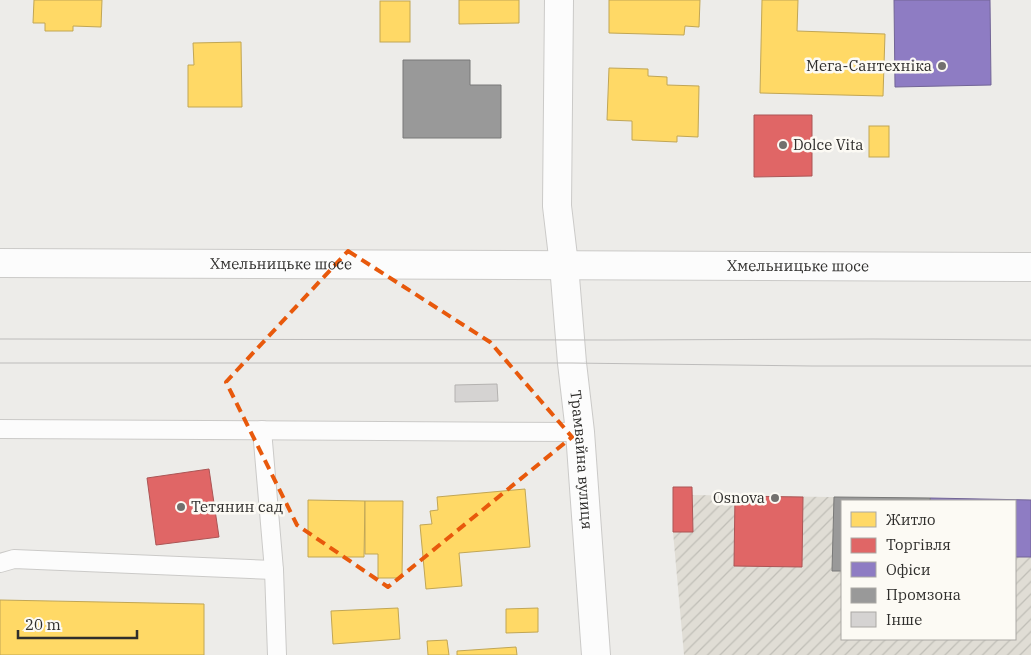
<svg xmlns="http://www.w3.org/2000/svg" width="1031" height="655" viewBox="0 0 1031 655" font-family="'IBM Plex Serif',serif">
<defs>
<pattern id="industrial-furrows" width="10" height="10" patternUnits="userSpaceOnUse" patternTransform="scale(1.25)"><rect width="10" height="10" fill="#e0ddd5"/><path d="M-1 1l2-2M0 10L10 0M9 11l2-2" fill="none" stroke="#c0beb7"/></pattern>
</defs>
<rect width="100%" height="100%" fill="#edece9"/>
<path fill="url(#industrial-furrows)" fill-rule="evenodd" d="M 692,495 L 1031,500 L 1031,655 L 684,655 L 673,532 ZM 842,501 L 1015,501 L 1015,639 L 842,639 Z"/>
<g fill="#ffd966" stroke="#c1a655">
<path d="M 34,0 L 102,0 L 101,27 L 73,26 L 73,31 L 45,31 L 45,23 L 33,23 Z"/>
<path d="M 459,0 L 519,0 L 519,23 L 459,24 Z"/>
<path d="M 609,0 L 700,0 L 699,27 L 685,26 L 684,35 L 609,33 Z"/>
<path d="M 762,0 L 798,0 L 797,31 L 885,34 L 883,96 L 760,93 Z"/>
<rect x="380" y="1" width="30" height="41"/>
<path d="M 241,42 L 242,107 L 188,107 L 188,65 L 194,65 L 193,43 Z"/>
<path d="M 609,68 L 648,69 L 648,76 L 667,77 L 667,85 L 699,86 L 698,137 L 677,136 L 677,142 L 632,140 L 632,121 L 607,120 Z"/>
<rect x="869" y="126" width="20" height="31"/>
<path d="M 525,489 L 530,547 L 459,553 L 462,586 L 426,589 L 420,525 L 432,524 L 430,511 L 438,510 L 437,497 Z"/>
<path d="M 308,500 L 365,501 L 364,557 L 308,557 Z"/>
<path d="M 365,501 L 403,501 L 402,578 L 378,578 L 378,554 L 365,554 Z"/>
<path d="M 0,600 L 204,604 L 204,655 L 0,655 Z"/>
<path d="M 398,608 L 400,639 L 333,644 L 331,611 Z"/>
<path d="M 538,608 L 538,632 L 506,633 L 506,609 Z"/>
<path d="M 447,640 L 449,655 L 428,655 L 427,641 Z"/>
<path d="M 516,647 L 517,655 L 457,655 L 457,651 Z"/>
</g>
<g fill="#e06666" stroke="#ab5555">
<path d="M 754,115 L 812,115 L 812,176 L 754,177 Z"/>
<path d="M 209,469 L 219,537 L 156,545 L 147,478 Z"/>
<path d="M 673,487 L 692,487 L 693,532 L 673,532 Z"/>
<path d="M 735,496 L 803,497 L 802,567 L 734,566 Z"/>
</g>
<g fill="#8e7cc3" stroke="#726596">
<path d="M 894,0 L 990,0 L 991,85 L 895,87 Z"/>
<path d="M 930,498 L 1031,500 L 1031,557 L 1015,557 L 1015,501 L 930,501 Z"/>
</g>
<g fill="#999" stroke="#797978">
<path d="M 403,60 L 470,60 L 470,85 L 501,85 L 501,138 L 403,138 Z"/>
<path d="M 834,497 L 930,498 L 930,501 L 842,501 L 842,571 L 832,571 Z"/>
</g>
<path fill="#d5d3d2" stroke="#b4b2b0" d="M 497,384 L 498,401 L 455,402 L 455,385 Z"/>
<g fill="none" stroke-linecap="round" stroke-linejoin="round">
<defs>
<g id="lane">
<path d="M 0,429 L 580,432"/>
<path d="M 262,430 L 274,570 L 277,655"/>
<path d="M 0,563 L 14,559 L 274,570"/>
</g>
<g id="street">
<path id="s1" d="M 559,0 L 557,206 L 564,265 L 572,363 L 580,432 L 596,655"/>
</g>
<g id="primary">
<path id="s2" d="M 0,263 L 1031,267"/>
</g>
</defs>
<use href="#lane" stroke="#cbcac8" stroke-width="20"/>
<use href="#street" stroke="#cbcac8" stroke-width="30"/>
<use href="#primary" stroke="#cbcac8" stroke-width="30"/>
<use href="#lane" stroke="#fcfcfc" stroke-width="18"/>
<use href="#street" stroke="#fcfcfc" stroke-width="28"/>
<use href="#primary" stroke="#fcfcfc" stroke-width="28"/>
<g stroke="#bdbcbb" stroke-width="1">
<path d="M 0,339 L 608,340 L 873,339 L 1031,340"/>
<path d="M 0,363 L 572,363 L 812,366 L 1031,366"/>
</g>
</g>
<path fill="none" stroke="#e8590c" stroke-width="4" stroke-dasharray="10 6" stroke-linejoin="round" d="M 348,251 L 490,342 L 572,437 L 388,587 L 297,525 L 226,382 Z"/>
<g fill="#72706e" stroke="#fcfaf4" stroke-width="2">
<circle cx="942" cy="66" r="5"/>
<circle cx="783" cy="145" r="5"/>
<circle cx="775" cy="498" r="5"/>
<circle cx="181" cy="507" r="5"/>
</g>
<g text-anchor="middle" stroke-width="5" stroke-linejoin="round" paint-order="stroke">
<g font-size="15" fill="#2f2e2c" stroke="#fcfaf4" text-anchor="end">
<text x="932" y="71">Мега-Сантехніка</text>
<text x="793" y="150" text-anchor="start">Dolce Vita</text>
<text x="765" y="503">Osnova</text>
<text x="191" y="512" text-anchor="start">Тетянин сад</text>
</g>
<g font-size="15" fill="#2f2e2c" stroke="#fcfaf4">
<text dy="5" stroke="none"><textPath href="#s2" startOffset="281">Хмельницьке шосе</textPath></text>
<text dy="5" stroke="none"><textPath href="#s2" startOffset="798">Хмельницьке шосе</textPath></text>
<text dy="5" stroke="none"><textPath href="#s1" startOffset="461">Трамвайна вулиця</textPath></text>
</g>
</g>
<rect x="841" y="500" width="175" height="140" fill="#fcfaf4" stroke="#aaa8a4"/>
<rect x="851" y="512" width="25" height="15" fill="#ffd966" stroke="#aaa8a4"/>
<text x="886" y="525" font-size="15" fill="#2f2e2c">Житло</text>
<rect x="851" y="538" width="25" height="15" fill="#e06666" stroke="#aaa8a4"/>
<text x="886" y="550" font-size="15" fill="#2f2e2c">Торгівля</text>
<rect x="851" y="562" width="25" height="15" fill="#8e7cc3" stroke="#aaa8a4"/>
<text x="886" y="575" font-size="15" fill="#2f2e2c">Офіси</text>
<rect x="851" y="588" width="25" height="15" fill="#999999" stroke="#aaa8a4"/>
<text x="886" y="600" font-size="15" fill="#2f2e2c">Промзона</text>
<rect x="851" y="612" width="25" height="15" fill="#d5d3d2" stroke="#aaa8a4"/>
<text x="886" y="625" font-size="15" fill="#2f2e2c">Інше</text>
<path d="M18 630v8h119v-8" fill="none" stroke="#2f2e2c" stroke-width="2.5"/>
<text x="25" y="630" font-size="15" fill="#2f2e2c" stroke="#fcfaf4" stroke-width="4" paint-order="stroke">20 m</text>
</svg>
